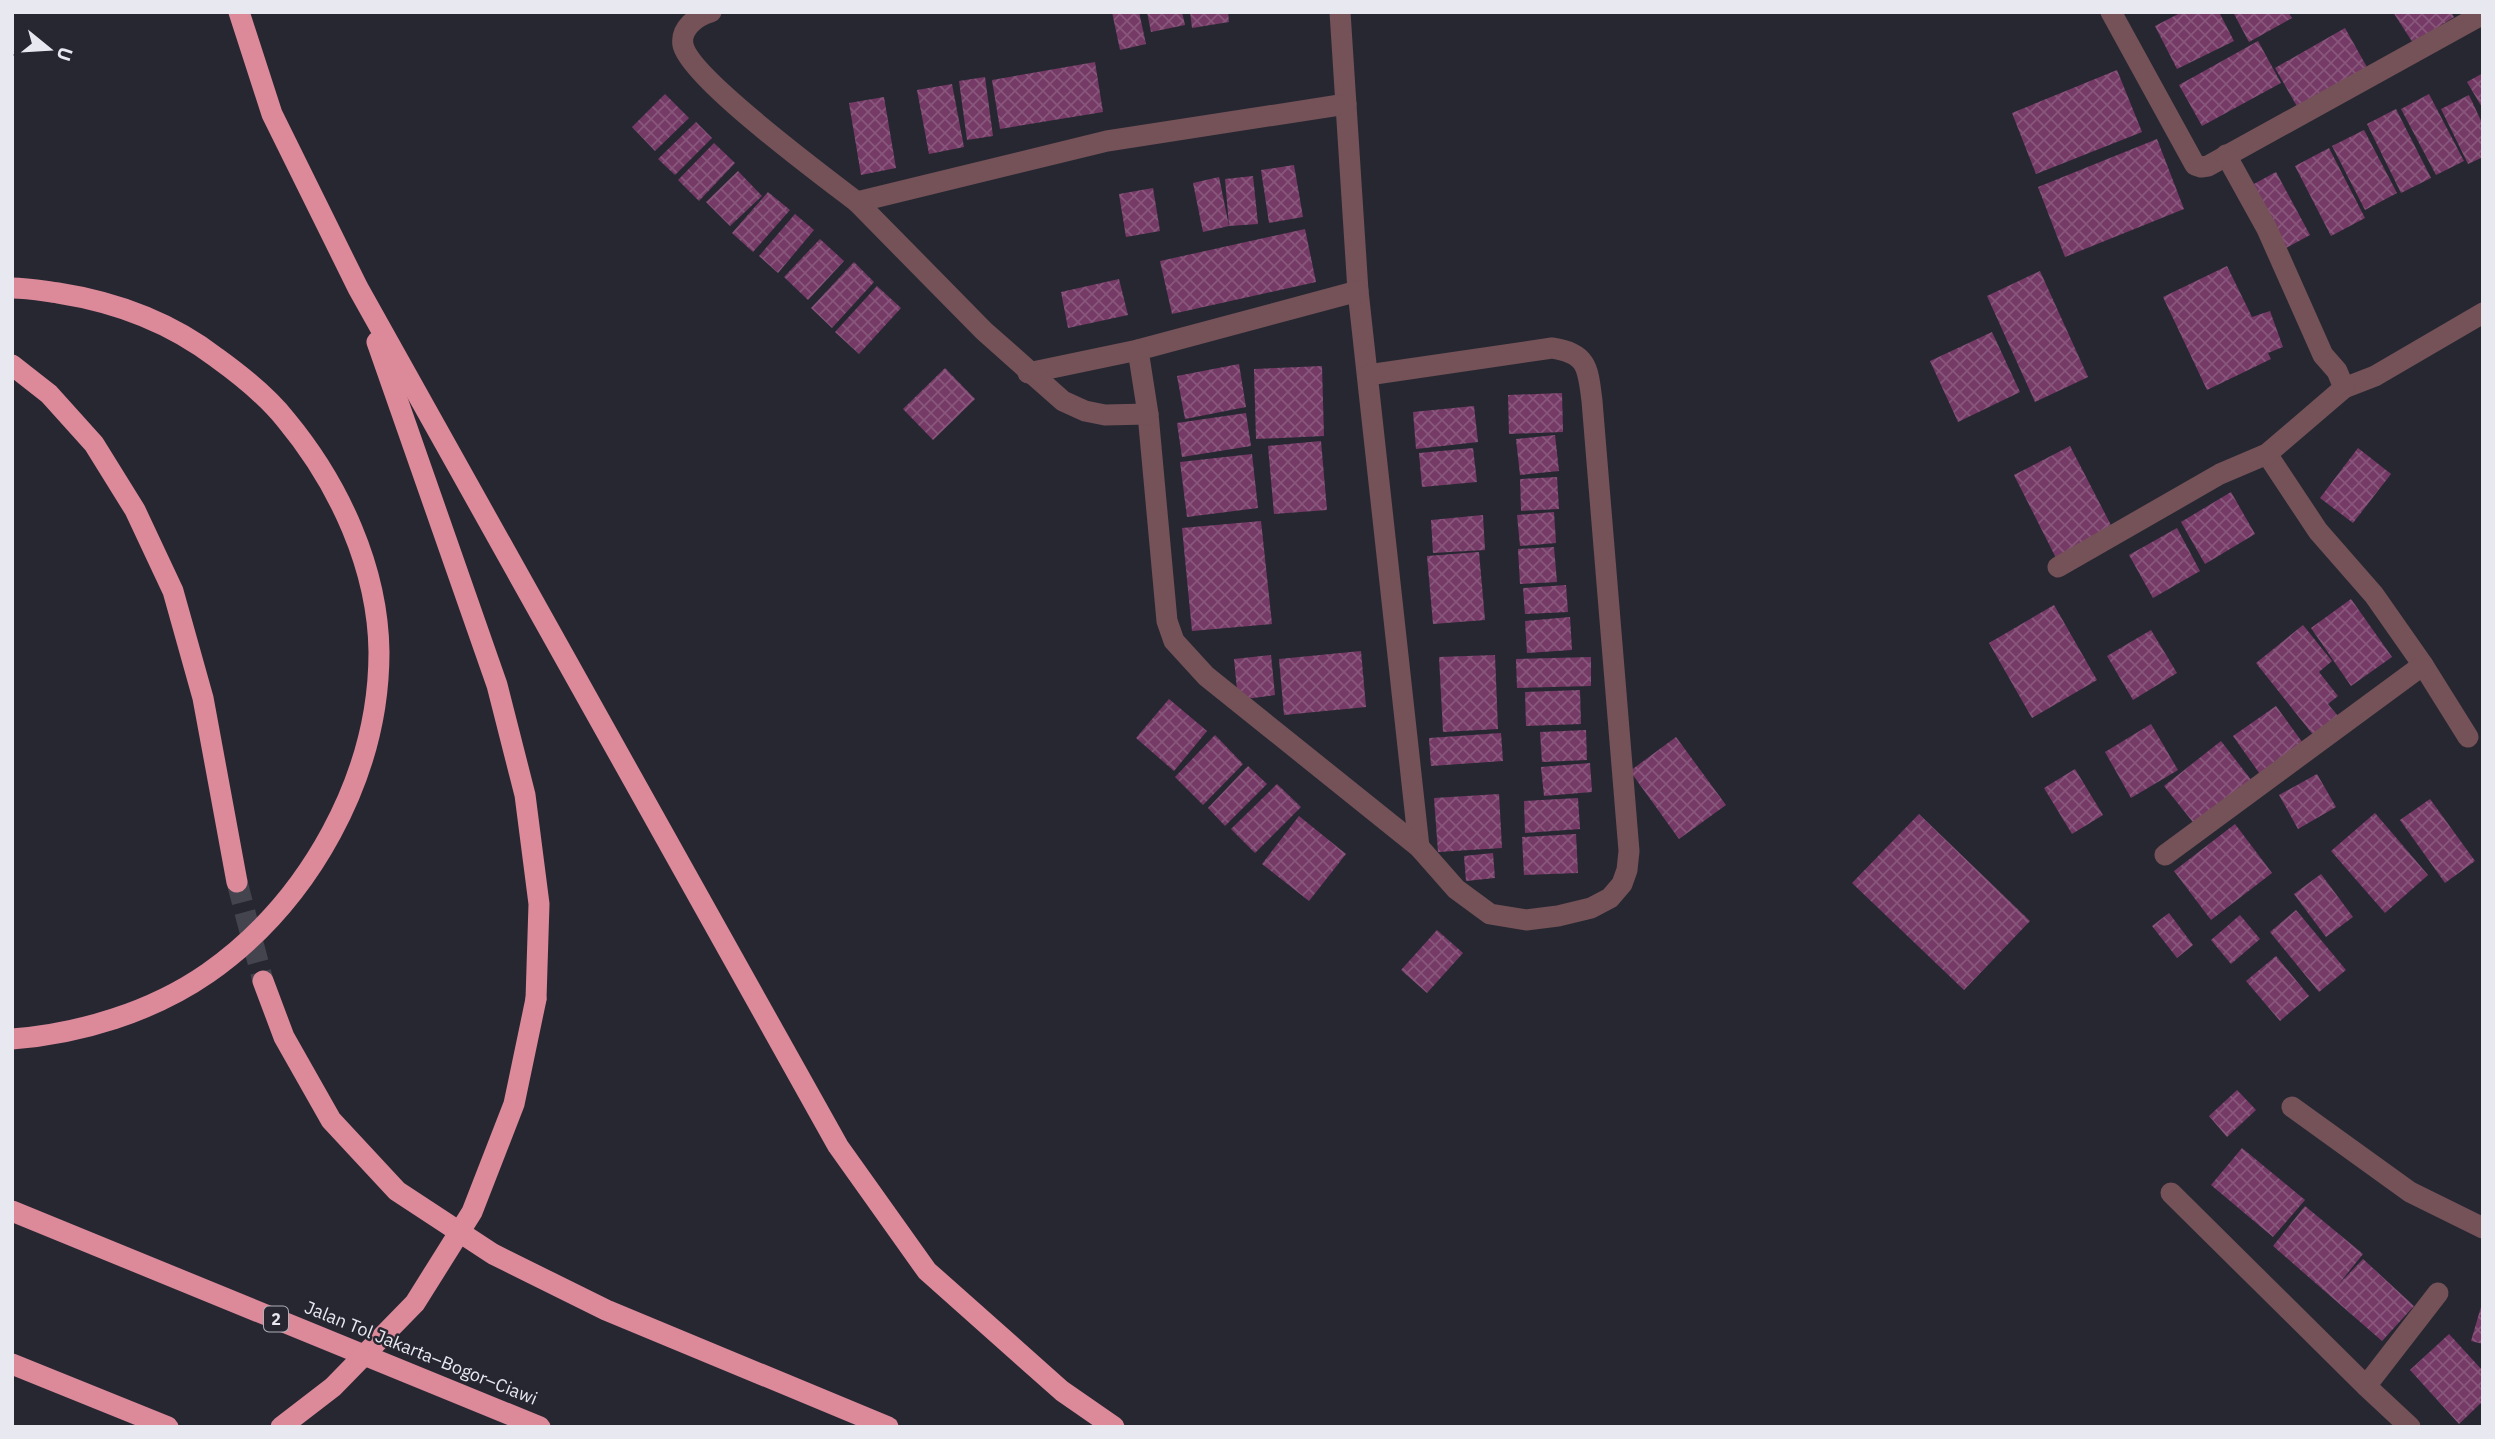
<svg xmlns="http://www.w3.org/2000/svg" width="2495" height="1439" viewBox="0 0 2495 1439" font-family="'IBM Plex Sans',sans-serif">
<defs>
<pattern id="building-cross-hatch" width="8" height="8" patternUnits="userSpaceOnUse" patternTransform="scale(1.75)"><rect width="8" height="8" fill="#753a66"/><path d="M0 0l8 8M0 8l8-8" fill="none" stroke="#89567c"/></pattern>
</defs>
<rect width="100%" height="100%" fill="#272732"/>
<g fill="url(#building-cross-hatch)">
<path d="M 1112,12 L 1139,12 L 1146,44 L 1120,50 Z"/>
<path d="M 1147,12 L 1182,12 L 1185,25 L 1151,32 Z"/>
<path d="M 1190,12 L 1228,12 L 1229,22 L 1192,28 Z"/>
<path d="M 2182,12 L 2219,12 L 2234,41 L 2177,69 L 2155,26 Z"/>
<path d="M 2233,12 L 2288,12 L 2292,18 L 2249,42 Z"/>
<path d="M 2393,12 L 2451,12 L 2454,17 L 2413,43 Z"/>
<path d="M 2345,28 L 2368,69 L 2298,108 L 2275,68 Z"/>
<path d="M 2258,41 L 2281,83 L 2202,126 L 2179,85 Z"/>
<path d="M 1095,62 L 1103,112 L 1000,129 L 992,80 Z"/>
<path d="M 2117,70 L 2142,132 L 2036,174 L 2012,113 Z"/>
<path d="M 2483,73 L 2483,109 L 2467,82 Z"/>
<path d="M 985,77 L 993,136 L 967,140 L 959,81 Z"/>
<path d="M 952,84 L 964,147 L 929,154 L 917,90 Z"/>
<path d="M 665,94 L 689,118 L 655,151 L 632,127 Z"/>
<path d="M 2429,94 L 2464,161 L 2436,175 L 2401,109 Z"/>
<path d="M 2469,95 L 2483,125 L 2483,157 L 2468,164 L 2441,109 Z"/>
<path d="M 884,97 L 896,168 L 861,175 L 849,103 Z"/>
<path d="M 2396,109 L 2431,178 L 2401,193 L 2367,124 Z"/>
<path d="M 696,122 L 712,138 L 675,175 L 658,159 Z"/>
<path d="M 2364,130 L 2397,193 L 2365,210 L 2332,146 Z"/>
<path d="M 2157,139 L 2184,209 L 2065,257 L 2038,187 Z"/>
<path d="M 714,143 L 735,163 L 699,201 L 678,180 Z"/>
<path d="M 2329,148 L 2365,218 L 2331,236 L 2295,166 Z"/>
<path d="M 1294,165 L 1303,217 L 1269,223 L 1261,170 Z"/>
<path d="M 738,171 L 762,196 L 730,226 L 706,202 Z"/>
<path d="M 2276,172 L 2310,235 L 2286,248 L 2252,185 Z"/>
<path d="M 1253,176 L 1258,224 L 1229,226 L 1225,179 Z"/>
<path d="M 1219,177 L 1229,226 L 1203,232 L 1193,183 Z"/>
<path d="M 1153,188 L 1160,231 L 1126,237 L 1119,194 Z"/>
<path d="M 768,192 L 790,210 L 753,252 L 732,233 Z"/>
<path d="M 795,214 L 814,230 L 778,273 L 759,256 Z"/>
<path d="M 1305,229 L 1316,282 L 1172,314 L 1160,261 Z"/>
<path d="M 820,239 L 844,261 L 808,300 L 784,277 Z"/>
<path d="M 854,262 L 874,282 L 832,328 L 811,308 Z"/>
<path d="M 2227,266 L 2252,317 L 2270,311 L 2283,347 L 2268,353 L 2271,359 L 2207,390 L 2163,297 Z"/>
<path d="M 2040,271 L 2088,377 L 2035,402 L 1987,296 Z"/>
<path d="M 1119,279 L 1128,315 L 1068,328 L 1061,292 Z"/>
<path d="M 877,286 L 901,308 L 859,354 L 835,332 Z"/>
<path d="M 1992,332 L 2020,392 L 1958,422 L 1930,361 Z"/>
<path d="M 1239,364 L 1246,407 L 1185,419 L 1177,376 Z"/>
<path d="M 1322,366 L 1324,436 L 1256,439 L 1254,369 Z"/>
<path d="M 945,368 L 975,399 L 933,440 L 903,409 Z"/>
<path d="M 1562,393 L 1563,432 L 1509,434 L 1508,395 Z"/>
<path d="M 1474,406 L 1478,442 L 1416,449 L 1413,412 Z"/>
<path d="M 1246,413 L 1251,446 L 1182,457 L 1177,423 Z"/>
<path d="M 1555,435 L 1559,471 L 1520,475 L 1516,439 Z"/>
<path d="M 1321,441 L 1327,510 L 1274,514 L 1268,446 Z"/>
<path d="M 2070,446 L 2113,529 L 2056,558 L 2014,475 Z"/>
<path d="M 1473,448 L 1477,482 L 1422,487 L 1419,453 Z"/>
<path d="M 2358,448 L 2391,474 L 2353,523 L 2320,498 Z"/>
<path d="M 1252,454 L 1258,508 L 1187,517 L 1180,462 Z"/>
<path d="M 1557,477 L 1559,509 L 1521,511 L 1520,479 Z"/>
<path d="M 2231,492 L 2255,534 L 2205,564 L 2181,522 Z"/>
<path d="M 1554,512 L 1556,543 L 1520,546 L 1517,515 Z"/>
<path d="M 1483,515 L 1485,550 L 1433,553 L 1431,520 Z"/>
<path d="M 1261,521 L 1272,624 L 1192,631 L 1182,528 Z"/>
<path d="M 2177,528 L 2200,571 L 2153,598 L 2129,555 Z"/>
<path d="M 1554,547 L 1557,582 L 1520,584 L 1518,549 Z"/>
<path d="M 1479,552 L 1485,620 L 1433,624 L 1427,556 Z"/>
<path d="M 1566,585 L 1568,612 L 1525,614 L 1523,588 Z"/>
<path d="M 2351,599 L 2392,657 L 2351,686 L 2311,628 Z"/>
<path d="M 2054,605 L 2097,680 L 2032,718 L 1989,643 Z"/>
<path d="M 1570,617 L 1572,650 L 1527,653 L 1525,621 Z"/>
<path d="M 2303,625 L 2332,661 L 2319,672 L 2338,696 L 2328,704 L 2343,722 L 2318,741 L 2256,663 Z"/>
<path d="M 2151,630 L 2177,673 L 2133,700 L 2107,656 Z"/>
<path d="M 1361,651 L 1366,707 L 1284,715 L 1279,659 Z"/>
<path d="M 1271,655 L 1275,695 L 1238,700 L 1234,659 Z"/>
<path d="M 1495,655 L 1498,729 L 1443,732 L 1439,657 Z"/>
<path d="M 1591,657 L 1591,686 L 1517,688 L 1516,659 Z"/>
<path d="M 1580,690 L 1581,724 L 1526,726 L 1525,692 Z"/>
<path d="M 1169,699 L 1207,731 L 1174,771 L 1136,738 Z"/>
<path d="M 2276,706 L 2305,746 L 2262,777 L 2233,736 Z"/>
<path d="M 2151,724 L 2178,770 L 2131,798 L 2105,752 Z"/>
<path d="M 1586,730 L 1587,760 L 1542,762 L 1540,732 Z"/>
<path d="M 1501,733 L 1503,761 L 1431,766 L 1429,738 Z"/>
<path d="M 1215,735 L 1243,764 L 1203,805 L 1175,777 Z"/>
<path d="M 1676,737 L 1726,805 L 1679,839 L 1630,771 Z"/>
<path d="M 2221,741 L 2252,781 L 2196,826 L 2164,786 Z"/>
<path d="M 1590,763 L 1592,792 L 1544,796 L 1541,767 Z"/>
<path d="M 1248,766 L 1267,784 L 1225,826 L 1208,808 Z"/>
<path d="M 2075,769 L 2103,815 L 2072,834 L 2044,788 Z"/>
<path d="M 2317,774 L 2336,807 L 2298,829 L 2279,795 Z"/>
<path d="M 1277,784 L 1301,807 L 1255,853 L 1231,829 Z"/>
<path d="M 1499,794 L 1502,848 L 1438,852 L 1434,798 Z"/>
<path d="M 1578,798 L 1580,829 L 1525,833 L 1524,801 Z"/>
<path d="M 2430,799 L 2475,861 L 2445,883 L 2400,820 Z"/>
<path d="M 2375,813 L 2428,875 L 2385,913 L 2331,851 Z"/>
<path d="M 1919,814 L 2030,921 L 1964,990 L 1852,883 Z"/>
<path d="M 1299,816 L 1346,854 L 1309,901 L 1262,864 Z"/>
<path d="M 2235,824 L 2272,873 L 2211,920 L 2174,871 Z"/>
<path d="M 1576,834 L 1578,873 L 1524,875 L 1522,837 Z"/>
<path d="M 1493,853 L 1495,878 L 1466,881 L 1464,856 Z"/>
<path d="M 2321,874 L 2353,917 L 2326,937 L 2294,894 Z"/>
<path d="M 2296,910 L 2346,970 L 2319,992 L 2270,932 Z"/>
<path d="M 2169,913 L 2193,945 L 2177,958 L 2152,926 Z"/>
<path d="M 2240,915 L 2260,939 L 2231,964 L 2211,940 Z"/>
<path d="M 1437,930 L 1463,953 L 1427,993 L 1401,970 Z"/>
<path d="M 2276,956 L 2309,996 L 2280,1021 L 2246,981 Z"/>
<path d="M 2237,1090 L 2256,1110 L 2227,1137 L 2209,1116 Z"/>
<path d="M 2242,1148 L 2305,1200 L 2273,1237 L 2211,1185 Z"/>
<path d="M 2305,1206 L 2363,1254 L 2338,1285 L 2363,1259 L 2414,1306 L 2382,1341 L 2273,1246 Z"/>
<path d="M 2483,1300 L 2483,1344 L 2471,1341 Z"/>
<path d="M 2449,1334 L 2483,1371 L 2483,1401 L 2459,1424 L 2410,1370 Z"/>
</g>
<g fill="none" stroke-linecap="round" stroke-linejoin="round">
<path stroke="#44444e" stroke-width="21" stroke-dasharray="21 10" stroke-linecap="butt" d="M 237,882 L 263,981"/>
<g stroke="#745258" stroke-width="21">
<path d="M 711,12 C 697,16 680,28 683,45 C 690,78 826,178 857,202"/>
<path d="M 1340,12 L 1358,291 L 1419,847"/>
<path d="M 2111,12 L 2195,165 L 2201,167 L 2208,166 L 2483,14"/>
<path d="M 2226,155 L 2267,229 L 2323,355 L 2337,371 L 2344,388 L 2375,376 L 2483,313"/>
<path d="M 1358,291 L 1138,350 L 1148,414 L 1167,621 L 1174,641 L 1206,676 L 1419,847 L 1456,889 L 1490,914 L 1526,920 L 1558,916 L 1591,908 L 1610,898 L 1622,884 L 1627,870 L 1629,851 L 1592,401 C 1588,369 1588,353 1552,348 L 1368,375"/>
<path d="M 1028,373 L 1138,350"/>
<path d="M 1148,414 L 1105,415 L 1085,411 L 1063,401 L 984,331 L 857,202 L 1107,141 L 1346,104"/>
<path d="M 2267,454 L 2318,531 L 2374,595 L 2423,665 L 2468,737"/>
<path d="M 2058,567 L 2220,474 L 2267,454 L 2344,388"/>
<path d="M 2165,855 L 2423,665"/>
<path d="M 2292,1107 L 2410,1192 L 2483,1228"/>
<path d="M 2171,1193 L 2366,1386 L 2410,1427"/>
<path d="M 2366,1386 L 2438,1293"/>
</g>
<g stroke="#dc899a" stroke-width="21">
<path d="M 239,12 L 272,114 L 358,288 L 838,1146 L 927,1271 L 1062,1391 L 1114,1427"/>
<path d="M 12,288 C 28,288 43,291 58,293 C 116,302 170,322 217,358 C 242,376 267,396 286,420 C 339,484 378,568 379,652 C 379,777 309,902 208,973 C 152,1012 79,1034 12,1039"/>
<path d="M 377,342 L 497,685 L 525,795 L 539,904 L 536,999"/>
<path d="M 12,365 L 49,394 L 94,444 L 135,510 L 173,591 L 203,698 L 237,882"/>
<path d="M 263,981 L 284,1037 L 331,1120 L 397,1191 L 493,1254 L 606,1310 L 888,1427"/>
<path d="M 12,1211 L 540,1427"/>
<path d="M 12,1364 L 168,1427"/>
</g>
<path stroke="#dc899a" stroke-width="21" d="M 281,1427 L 333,1387 L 415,1303 L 472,1212 L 514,1104 L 536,999"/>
</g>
<g text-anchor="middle" stroke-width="5" stroke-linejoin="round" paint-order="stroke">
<rect fill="#272732" stroke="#aeafb7" stroke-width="2" x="264" y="1306.5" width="24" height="25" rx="5"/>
<g font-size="16" font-weight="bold" fill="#e8e9f0">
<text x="276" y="1325">2</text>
</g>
<g font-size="18" fill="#e8e9f0" stroke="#272732">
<text transform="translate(421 1353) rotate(22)" y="6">Jalan Tol Jakarta–Bogor–Ciawi</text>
</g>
</g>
<rect width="2495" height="1439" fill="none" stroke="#e8e9f0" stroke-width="28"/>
<g transform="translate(49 49) rotate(108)" stroke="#272732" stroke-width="5" paint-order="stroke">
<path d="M0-5L12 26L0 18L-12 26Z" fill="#e8e9f0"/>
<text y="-10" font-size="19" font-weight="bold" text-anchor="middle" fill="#e8e9f0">U</text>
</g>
</svg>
